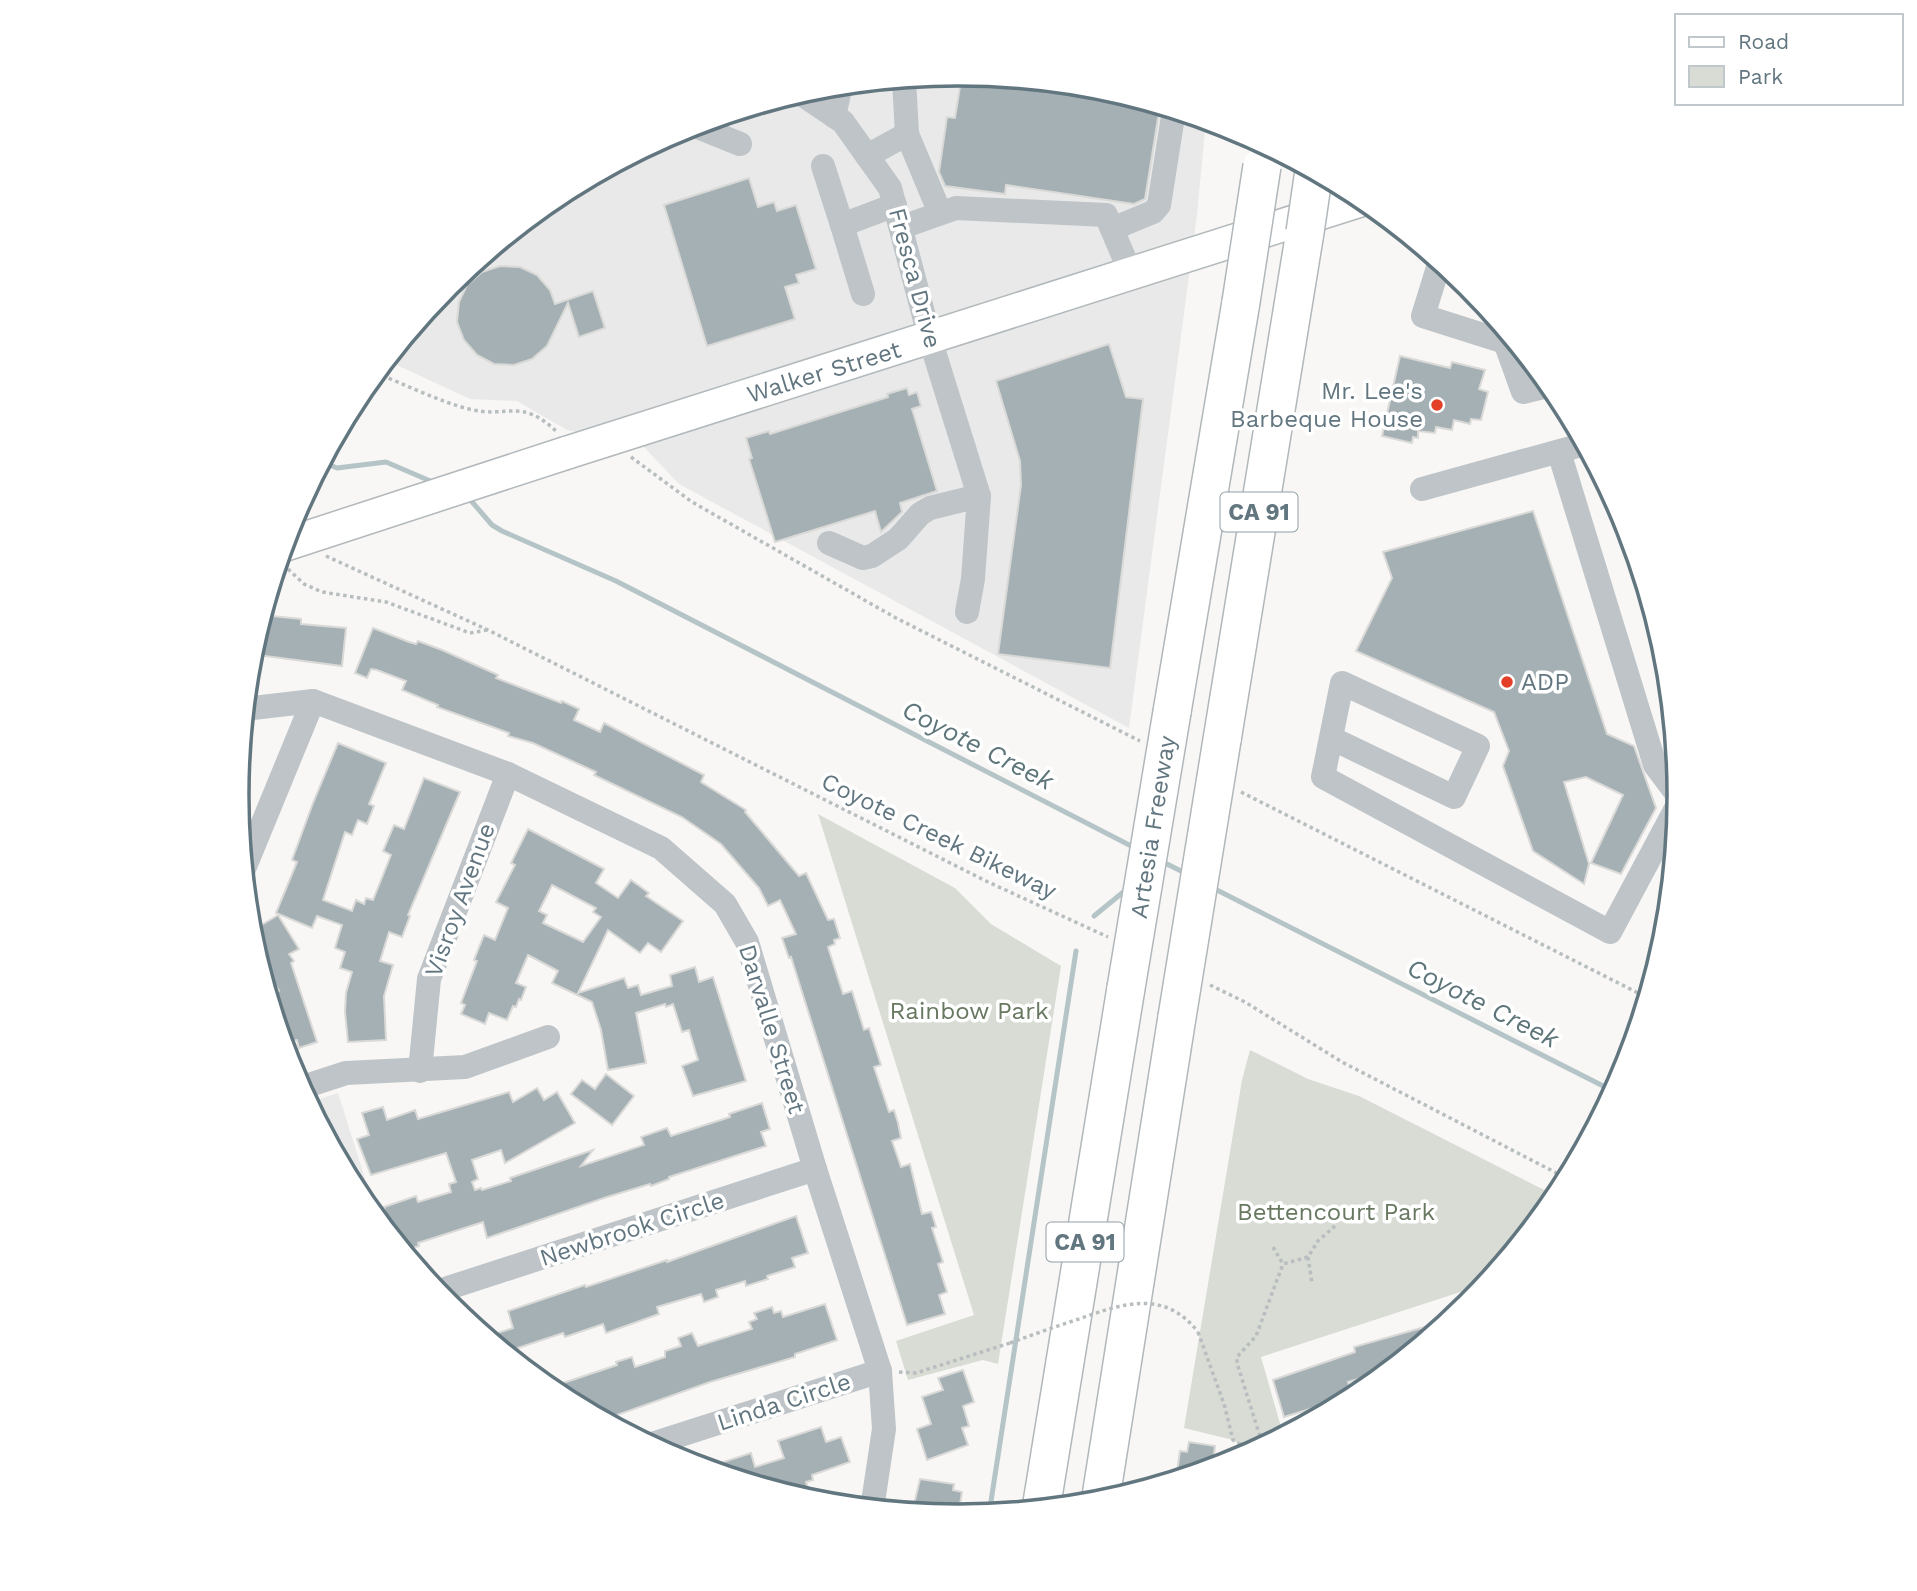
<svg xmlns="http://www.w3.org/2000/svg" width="1917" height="1591" viewBox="0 0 1917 1591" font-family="'Work Sans',sans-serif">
<rect width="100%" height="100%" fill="#f8f7f5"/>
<g fill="#e8e9e8">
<path d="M 959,74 L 1100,87 L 1206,120 L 1197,215 L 1129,728 L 679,484 L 641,444 L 567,430 L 517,401 L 470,399 L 386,360 L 448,285 L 558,195 L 683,128 L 818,87 Z"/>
<path d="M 338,1093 L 378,1220 L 358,1196 L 308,1103 Z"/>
</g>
<g fill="#d8dcd4">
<path d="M 818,814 L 955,888 L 991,924 L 1061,966 L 998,1364 L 983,1360 L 908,1380 L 896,1341 L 974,1315 Z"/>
<path d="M 1250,1050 L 1308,1079 L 1359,1096 L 1558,1197 L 1488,1283 L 1261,1357 L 1283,1434 L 1258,1439 L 1244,1448 L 1233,1440 L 1184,1428 L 1242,1080 Z"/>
</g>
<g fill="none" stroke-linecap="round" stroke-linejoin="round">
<g stroke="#b5c4c6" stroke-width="5">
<path d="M 322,462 L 337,468 L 386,462 L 435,483"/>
<path d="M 467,496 L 492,525 L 502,531 L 616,581 L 1137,849"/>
<path d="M 1161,861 L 1187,874"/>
<path d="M 1211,887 L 1615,1092"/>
<path d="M 1094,916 L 1127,889"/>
<path d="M 989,1514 L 1076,951"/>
</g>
</g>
<g fill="#a5b0b4" stroke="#d9d9d7" stroke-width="2" fill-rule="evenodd">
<path d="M 962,74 L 1100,87 L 1160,106 L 1145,199 L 1134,204 L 1006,185 L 1005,194 L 945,186 L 939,172 L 947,117 L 955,118 Z"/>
<path d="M 749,178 L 758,207 L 774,202 L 777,211 L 796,205 L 816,269 L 796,275 L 799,283 L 785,287 L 795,319 L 707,346 L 664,205 Z"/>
<path d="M 500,266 L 520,267 L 537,275 L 550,290 L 555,304 L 593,291 L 605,328 L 579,337 L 568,303 L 547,346 L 532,359 L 514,365 L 494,364 L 477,355 L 464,340 L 457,322 L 459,302 L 467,285 L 482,272 Z"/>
<path d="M 1109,344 L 1126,397 L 1143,399 L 1110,668 L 998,654 L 1021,485 L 1020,461 L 996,381 Z"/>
<path d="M 1400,356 L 1450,368 L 1452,362 L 1485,370 L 1479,389 L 1488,392 L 1481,420 L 1471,419 L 1470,424 L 1454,420 L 1452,430 L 1436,427 L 1435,433 L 1418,431 L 1418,438 L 1413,437 L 1412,443 L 1382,436 Z"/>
<path d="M 907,388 L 909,395 L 917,392 L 921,406 L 912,409 L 937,491 L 900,503 L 902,512 L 881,532 L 875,511 L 775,542 L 749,459 L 752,458 L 746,438 L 769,431 L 770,434 L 821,418 L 888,397 L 887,394 Z"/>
<path d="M 1533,511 L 1607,734 L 1634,746 L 1656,808 L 1621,874 L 1591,863 L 1623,795 L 1586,777 L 1564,782 L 1589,864 L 1584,884 L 1533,851 L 1503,766 L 1509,751 L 1494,712 L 1356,651 L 1392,578 L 1383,552 Z"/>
<path d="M 262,615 L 301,619 L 301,624 L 346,628 L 342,666 L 251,654 Z"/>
<path d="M 373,628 L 409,642 L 416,644 L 418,641 L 442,650 L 498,675 L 496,678 L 561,703 L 562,701 L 579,709 L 574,720 L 600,732 L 604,723 L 704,775 L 701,782 L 746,810 L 745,812 L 799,876 L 806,873 L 828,920 L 834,919 L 840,938 L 834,940 L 835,944 L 828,947 L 843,994 L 852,991 L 864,1030 L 869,1028 L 881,1065 L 874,1067 L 889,1112 L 894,1110 L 898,1123 L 901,1138 L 892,1141 L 901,1167 L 910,1164 L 922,1214 L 931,1212 L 932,1214 L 936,1227 L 932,1228 L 943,1262 L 938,1264 L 947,1292 L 939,1295 L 945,1314 L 907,1325 L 791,957 L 789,958 L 782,938 L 796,934 L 780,900 L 768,906 L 759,888 L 721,844 L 682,817 L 594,775 L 596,772 L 533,743 L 508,736 L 509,733 L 437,707 L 438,705 L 402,690 L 406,681 L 377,670 L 371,669 L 367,678 L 355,673 Z"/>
<path d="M 338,743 L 386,763 L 369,804 L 374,806 L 367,824 L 358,820 L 352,835 L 345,832 L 323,900 L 352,911 L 356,900 L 364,904 L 366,898 L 373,900 L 391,855 L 383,851 L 394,825 L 404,829 L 424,778 L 460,792 L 408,915 L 410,916 L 402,937 L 389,932 L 380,961 L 393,965 L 384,996 L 386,1040 L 348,1042 L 345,1012 L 346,993 L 352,972 L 340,968 L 345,952 L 335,948 L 342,925 L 317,916 L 312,928 L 276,913 L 297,862 L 292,860 L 313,803 Z"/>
<path d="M 528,829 L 604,869 L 596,883 L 618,898 L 631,880 L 649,893 L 646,896 L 683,921 L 661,952 L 648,943 L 640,953 L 608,930 L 578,993 L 624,978 L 628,988 L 638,985 L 641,995 L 672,986 L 670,975 L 695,967 L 699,982 L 713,977 L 746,1081 L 693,1096 L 682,1066 L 698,1060 L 689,1030 L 682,1032 L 673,1004 L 666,1007 L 665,1004 L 636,1013 L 646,1063 L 608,1070 L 601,1030 L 592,1002 L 552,983 L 558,971 L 528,955 L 516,983 L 526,987 L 521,1000 L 519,999 L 516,1007 L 513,1006 L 507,1020 L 489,1013 L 485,1024 L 461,1014 L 465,1005 L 461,1003 L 477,961 L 474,960 L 484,935 L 495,940 L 508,908 L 496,902 L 515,865 L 511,863 ZM 552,885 L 596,908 L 593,912 L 601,917 L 583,942 L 543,923 L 547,915 L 539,911 Z"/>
<path d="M 278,915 L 299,949 L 289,954 L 294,961 L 291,963 L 317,1042 L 299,1048 L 297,1040 L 283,1042 L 268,994 L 279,991 L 255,951 L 250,936 L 250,932 Z"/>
<path d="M 606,1074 L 634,1096 L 612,1125 L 571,1094 L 582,1080 L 595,1089 Z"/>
<path d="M 537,1088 L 544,1100 L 557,1092 L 575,1123 L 505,1163 L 501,1150 L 472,1160 L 478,1179 L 472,1182 L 475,1190 L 481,1188 L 482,1190 L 511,1181 L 510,1178 L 593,1150 L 581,1166 L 644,1145 L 641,1137 L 667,1128 L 671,1136 L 730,1117 L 729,1114 L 762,1103 L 770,1129 L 761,1132 L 766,1146 L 669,1177 L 669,1179 L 651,1186 L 650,1184 L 607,1197 L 487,1238 L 483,1222 L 418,1243 L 419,1246 L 403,1251 L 391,1236 L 384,1207 L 416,1196 L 418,1202 L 451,1192 L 449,1184 L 456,1182 L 446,1153 L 371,1175 L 357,1139 L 369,1135 L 362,1113 L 383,1107 L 387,1120 L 415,1110 L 418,1119 L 509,1092 L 513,1102 Z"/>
<path d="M 796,1216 L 808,1253 L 792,1258 L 795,1267 L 767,1276 L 768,1279 L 746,1286 L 745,1281 L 716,1290 L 718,1297 L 704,1302 L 701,1294 L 657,1307 L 659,1314 L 606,1333 L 603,1324 L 565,1337 L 563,1333 L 515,1349 L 520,1365 L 485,1337 L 513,1328 L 508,1311 L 585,1285 L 586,1287 L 667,1260 L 667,1262 Z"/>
<path d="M 825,1304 L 837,1340 L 795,1354 L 795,1357 L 710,1382 L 603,1420 L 557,1396 L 548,1388 L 617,1365 L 616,1362 L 632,1357 L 635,1367 L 665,1357 L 665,1351 L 681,1346 L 678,1338 L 692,1333 L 698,1346 L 752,1329 L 749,1322 L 757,1319 L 754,1313 L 772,1307 L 774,1313 L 781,1311 L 783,1317 Z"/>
<path d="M 1453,1319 L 1378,1381 L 1375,1374 L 1348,1382 L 1352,1396 L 1284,1417 L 1273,1380 L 1355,1352 L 1354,1347 Z"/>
<path d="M 963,1370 L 974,1402 L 963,1406 L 969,1426 L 962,1428 L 968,1445 L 927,1460 L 917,1429 L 931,1424 L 922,1397 L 943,1390 L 938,1378 Z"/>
<path d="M 821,1427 L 826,1442 L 841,1437 L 850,1462 L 812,1475 L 813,1480 L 806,1482 L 808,1488 L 792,1494 L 790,1487 L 778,1492 L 702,1469 L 751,1453 L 755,1467 L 784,1458 L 778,1441 Z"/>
<path d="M 1189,1442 L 1215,1446 L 1212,1470 L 1183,1478 L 1184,1473 L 1177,1472 L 1180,1451 L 1187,1452 Z"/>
<path d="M 920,1479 L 954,1484 L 953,1490 L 962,1492 L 958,1517 L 912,1513 Z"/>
</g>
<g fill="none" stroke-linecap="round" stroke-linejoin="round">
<defs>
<path id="major" d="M 566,453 L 1365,199"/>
<g id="highway">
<path d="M 1172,712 L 1241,302"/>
<path d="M 1222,740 L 1305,232"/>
<path d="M 1100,1503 L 1177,1017"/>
<path d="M 1041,1509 L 1126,988"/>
</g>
</defs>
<use href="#major" stroke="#b2b8bb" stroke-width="35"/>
<use href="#highway" stroke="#b1b7ba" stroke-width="40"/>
<g stroke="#b8bdbf" stroke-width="3.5" stroke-dasharray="3.5 3.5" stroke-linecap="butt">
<path d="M 376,373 C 404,384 440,402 469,409 C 507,419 520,397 556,431"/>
<path d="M 631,457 L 692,502 L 896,618 L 1140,741"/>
<path d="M 326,556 L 488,630 L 988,882 L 1108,937"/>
<path d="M 288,569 L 304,584 L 322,592 L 386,602 L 470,633 L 487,630"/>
<path d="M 1241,792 L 1648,998"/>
<path d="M 1210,985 L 1245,1002 L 1342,1062 L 1568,1179"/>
<path d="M 1273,1247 L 1283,1264 L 1308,1257 L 1318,1241 L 1335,1226"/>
<path d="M 1308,1257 L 1312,1283"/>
<path d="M 1198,1332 L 1224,1404 L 1233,1440 L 1240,1444 L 1241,1450 L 1252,1452 L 1255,1445 L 1262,1443 L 1237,1363 L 1237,1357 L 1256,1336 L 1283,1264"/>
<path d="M 899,1372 L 916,1373 L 1010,1343"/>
</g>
<g stroke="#bec4c7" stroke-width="24">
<path d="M 904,79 L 907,134"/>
<path d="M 800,93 L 843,122 L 890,188 L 930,339 L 979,496 L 973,579 L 967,612"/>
<path d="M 834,116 L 841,85"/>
<path d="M 693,125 L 740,144"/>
<path d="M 867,156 L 907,134 L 940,213"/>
<path d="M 823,166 L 842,225 L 895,205"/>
<path d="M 842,225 L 863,294"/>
<path d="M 902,227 L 956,208 L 1106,215 L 1131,274"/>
<path d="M 1112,229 L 1153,212 L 1159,205 L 1174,110"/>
<path d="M 1440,261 L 1423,316 L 1505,342 L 1523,392 L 1551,385"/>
<path d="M 1559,452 L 1655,765 L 1680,798"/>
<path d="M 1422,489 L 1585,444"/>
<path d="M 829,543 L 863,558 L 872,556 L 898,539 L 920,514 L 930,508 L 979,496"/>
<path d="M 245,709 L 313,701 L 508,774 L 661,848 L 725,904 L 747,942 L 815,1169 L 880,1371 L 884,1429 L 872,1509"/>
<path d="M 1331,738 L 1454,797 L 1478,746 L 1342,683 L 1323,777 L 1610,932 L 1680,801"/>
<path d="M 244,869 L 313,701"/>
<path d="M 420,1071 L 429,979 L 508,774"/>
<path d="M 300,1088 L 346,1073 L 465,1067 L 548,1037"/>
<path d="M 448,1288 L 815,1169"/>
<path d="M 649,1445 L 880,1371"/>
</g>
<use href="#major" stroke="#fff" stroke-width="32"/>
<use href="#highway" stroke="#fff" stroke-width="37"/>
<defs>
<path id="major-bridge" d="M 284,545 L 566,453"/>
<g id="highway-bridge">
<path d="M 1305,232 L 1314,171"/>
<path d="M 1241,302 L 1262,166"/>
<path d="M 1126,988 L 1172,712"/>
<path d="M 1177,1017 L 1222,740"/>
</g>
</defs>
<use href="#major-bridge" stroke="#b2b8bb" stroke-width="35" stroke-linecap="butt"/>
<use href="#highway-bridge" stroke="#b1b7ba" stroke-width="40" stroke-linecap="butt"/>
<path stroke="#b8bdbf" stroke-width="3.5" stroke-dasharray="3.5 3.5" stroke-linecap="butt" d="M 1010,1343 C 1032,1335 1054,1327 1076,1320 C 1121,1304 1164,1288 1198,1332"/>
<use href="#major-bridge" stroke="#fff" stroke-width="32"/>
<use href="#highway-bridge" stroke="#fff" stroke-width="37"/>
</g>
<g fill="#e33f29" stroke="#fff" stroke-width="2.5">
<circle cx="1437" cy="405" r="7"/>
<circle cx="1507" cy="682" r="7"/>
</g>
<g text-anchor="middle" stroke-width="7" stroke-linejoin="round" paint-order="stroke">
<g fill="#fff" stroke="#919fa6" stroke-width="2">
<rect x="1220.5" y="492.5" width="77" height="39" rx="5"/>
<rect x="1046.5" y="1222.5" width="77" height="39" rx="5"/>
</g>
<g font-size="23" font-weight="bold" fill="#627680">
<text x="1259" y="520">CA 91</text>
<text x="1085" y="1250">CA 91</text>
</g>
<g font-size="24" fill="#627680" stroke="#fff">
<text transform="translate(915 278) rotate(75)" y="8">Fresca Drive</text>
<text transform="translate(824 372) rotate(-17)" y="8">Walker Street</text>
<text transform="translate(1153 827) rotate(-81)" y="8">Artesia Freeway</text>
<text transform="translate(939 836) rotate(26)" y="8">Coyote Creek Bikeway</text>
<text transform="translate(460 900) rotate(-70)" y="8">Visroy Avenue</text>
<text transform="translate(772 1029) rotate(73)" y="8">Darvalle Street</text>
<text transform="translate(632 1229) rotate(-18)" y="8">Newbrook Circle</text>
<text transform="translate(784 1402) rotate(-18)" y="8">Linda Circle</text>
</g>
<g font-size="24" fill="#627680" stroke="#fff" text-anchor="end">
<text x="1423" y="399">Mr. Lee's<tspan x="1423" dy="28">Barbeque House</tspan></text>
<text x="1521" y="690" text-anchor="start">ADP</text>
</g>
<g font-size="24" fill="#687861" stroke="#fff">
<text x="969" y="1019">Rainbow Park</text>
<text x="1336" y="1220">Bettencourt Park</text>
</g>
<g font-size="26" font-style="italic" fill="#5e767a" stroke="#fff">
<text transform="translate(978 745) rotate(27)" y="9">Coyote Creek</text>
<text transform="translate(1483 1003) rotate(27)" y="9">Coyote Creek</text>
</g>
</g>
<path d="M0 0H1917V1591H0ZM249 795a709 709 0 1 1 1418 0a709 709 0 1 1-1418 0Z" fill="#fff" fill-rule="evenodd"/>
<path fill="none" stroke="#627680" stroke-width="3.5" d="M249 795a709 709 0 1 1 1418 0a709 709 0 1 1-1418 0Z"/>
<rect x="1675" y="14" width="228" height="91" fill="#ffffff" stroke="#c0c8cc" stroke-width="2"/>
<rect x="1689" y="37" width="35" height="10" fill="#ffffff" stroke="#c0c8cc" stroke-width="2"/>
<text x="1738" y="49" font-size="21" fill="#627680">Road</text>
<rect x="1689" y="66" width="35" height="21" fill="#d8dcd4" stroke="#c0c8cc" stroke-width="2"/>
<text x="1738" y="84" font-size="21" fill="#627680">Park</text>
</svg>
